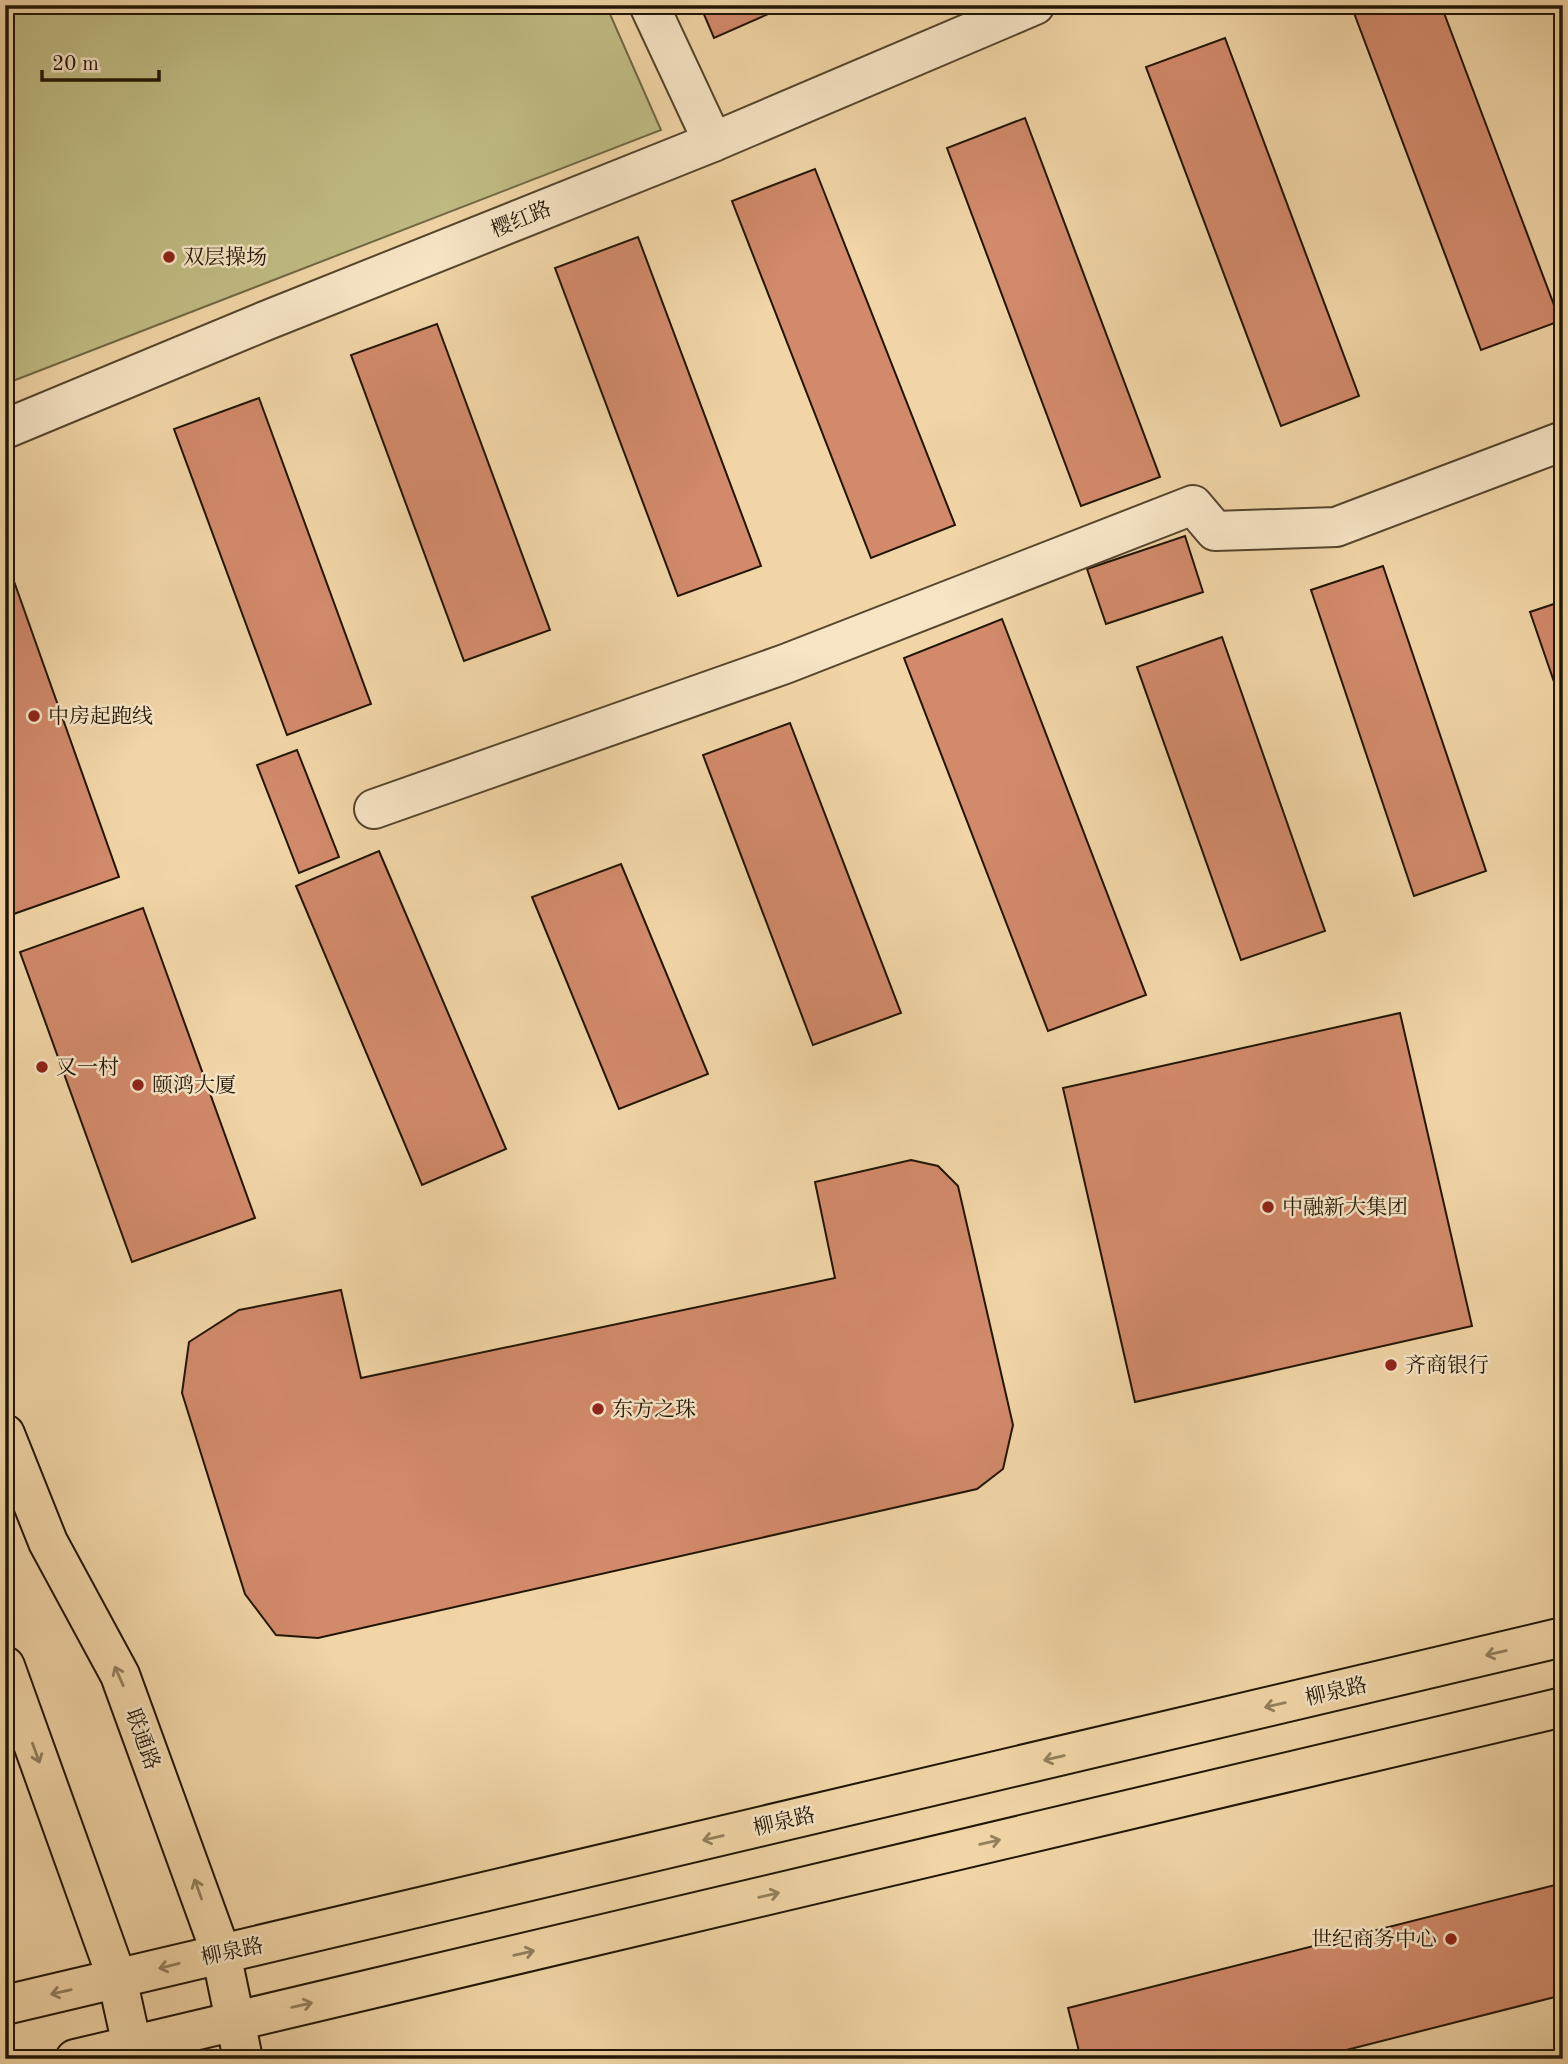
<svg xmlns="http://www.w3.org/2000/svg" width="1568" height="2064" viewBox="0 0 1568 2064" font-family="'Old Standard TT','Noto Serif SC',serif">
<rect width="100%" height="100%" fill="#f1d5a6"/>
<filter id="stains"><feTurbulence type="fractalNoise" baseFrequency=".00286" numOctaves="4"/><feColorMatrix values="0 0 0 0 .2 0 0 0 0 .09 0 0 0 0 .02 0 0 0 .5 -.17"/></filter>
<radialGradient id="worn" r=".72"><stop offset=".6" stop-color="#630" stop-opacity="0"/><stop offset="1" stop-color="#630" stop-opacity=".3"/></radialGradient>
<path fill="#c0bc83" stroke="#706844" stroke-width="2" d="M 5,5 L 606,5 L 661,130 L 5,384 Z"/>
<g fill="#d28a6b" stroke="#211504" stroke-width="2">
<path d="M 700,5 L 784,5 L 784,7 L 714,38 Z"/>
<path d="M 1351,5 L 1441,5 L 1560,321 L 1481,350 Z"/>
<path d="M 1225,38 L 1359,396 L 1281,426 L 1146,67 Z"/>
<path d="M 1025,118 L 1160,477 L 1081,506 L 947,148 Z"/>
<path d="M 815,169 L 955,525 L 871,558 L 732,201 Z"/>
<path d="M 638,237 L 761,566 L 678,596 L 555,268 Z"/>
<path d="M 437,324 L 550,630 L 464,661 L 351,355 Z"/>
<path d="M 259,398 L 371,704 L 287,735 L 174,429 Z"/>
<path d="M 1185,536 L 1203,592 L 1106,624 L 1087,569 Z"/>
<path d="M 5,556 L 119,877 L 5,917 Z"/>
<path d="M 1383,566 L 1486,871 L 1414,896 L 1311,590 Z"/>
<path d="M 1563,601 L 1563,708 L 1530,612 Z"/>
<path d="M 1002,619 L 1146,995 L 1048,1031 L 904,658 Z"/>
<path d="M 1222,637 L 1325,931 L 1241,960 L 1137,667 Z"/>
<path d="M 790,723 L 901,1013 L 813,1045 L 703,755 Z"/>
<path d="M 297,750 L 339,857 L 299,873 L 257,765 Z"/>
<path d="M 379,851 L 506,1149 L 422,1185 L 296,886 Z"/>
<path d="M 621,864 L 708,1074 L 619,1109 L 532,897 Z"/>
<path d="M 143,908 L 255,1218 L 132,1262 L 20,952 Z"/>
<path d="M 1400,1013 L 1472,1326 L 1135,1402 L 1063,1088 Z"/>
<path d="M 911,1160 L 938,1166 L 958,1186 L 1013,1425 L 1003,1469 L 977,1489 L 318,1638 L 276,1635 L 245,1594 L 182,1393 L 189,1342 L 239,1310 L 341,1290 L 361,1378 L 835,1278 L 815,1182 Z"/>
<path d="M 1563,1883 L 1563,1995 L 1311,2059 L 1081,2059 L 1068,2008 Z"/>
</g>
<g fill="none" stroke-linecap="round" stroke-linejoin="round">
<defs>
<g id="minor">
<path d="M 649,5 L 713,142"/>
<path d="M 5,429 L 265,321 L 713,142 L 1035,5"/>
<path d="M 374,809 L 785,664 L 1193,505 L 1215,531 L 1336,527 L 1563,441"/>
</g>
<g id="major">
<path d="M 5,1434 L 48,1542 L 120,1675 L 221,1953 L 243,2059"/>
<path d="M 5,1666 L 117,1978 L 135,2059"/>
<path d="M 5,2005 L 1563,1637"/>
<path d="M 75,2059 L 1563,1707"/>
</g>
</defs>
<use href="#minor" stroke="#55452c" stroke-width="42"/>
<use href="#major" stroke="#211504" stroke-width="42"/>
<use href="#minor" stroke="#f6e4c5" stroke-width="38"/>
<use href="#major" stroke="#f1d5a6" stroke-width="38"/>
</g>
<defs><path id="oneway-shaft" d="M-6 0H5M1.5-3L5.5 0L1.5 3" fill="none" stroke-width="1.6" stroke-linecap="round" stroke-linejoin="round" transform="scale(1.75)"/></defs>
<g stroke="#937f5d">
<use href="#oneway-shaft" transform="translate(1496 1653) rotate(167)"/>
<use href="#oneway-shaft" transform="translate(119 1676) rotate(-114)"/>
<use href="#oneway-shaft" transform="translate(1275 1705) rotate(167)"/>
<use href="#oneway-shaft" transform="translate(36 1753) rotate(70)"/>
<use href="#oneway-shaft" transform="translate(1054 1758) rotate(167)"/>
<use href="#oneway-shaft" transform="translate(713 1838) rotate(167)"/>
<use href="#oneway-shaft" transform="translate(990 1842) rotate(-13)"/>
<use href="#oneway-shaft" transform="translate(198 1889) rotate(-110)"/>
<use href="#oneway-shaft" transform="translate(769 1895) rotate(-13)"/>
<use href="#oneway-shaft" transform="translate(524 1953) rotate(-13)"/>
<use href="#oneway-shaft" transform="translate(169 1966) rotate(166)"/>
<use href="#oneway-shaft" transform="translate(61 1992) rotate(167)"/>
<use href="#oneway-shaft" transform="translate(302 2005) rotate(-13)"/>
</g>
<g fill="#8f2418" stroke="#f6e4c5" stroke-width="2.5">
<circle cx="169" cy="257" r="7"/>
<circle cx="34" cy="716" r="7"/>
<circle cx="42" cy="1067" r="7"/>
<circle cx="138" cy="1085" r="7"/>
<circle cx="1268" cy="1207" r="7"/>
<circle cx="1391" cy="1365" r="7"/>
<circle cx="598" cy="1409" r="7"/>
<circle cx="1451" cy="1939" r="7"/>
</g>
<g text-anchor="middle" stroke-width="5" stroke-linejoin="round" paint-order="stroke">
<g font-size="21" fill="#211504" stroke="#f6e4c5">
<text transform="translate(521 219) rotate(-22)" y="7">樱红路</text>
<text transform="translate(1336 1691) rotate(-13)" y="7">柳泉路</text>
<text transform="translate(143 1739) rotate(70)" y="7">联通路</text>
<text transform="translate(784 1821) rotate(-13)" y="7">柳泉路</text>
<text transform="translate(232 1951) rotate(-12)" y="7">柳泉路</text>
</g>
<g font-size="21" fill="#211504" stroke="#f6e4c5" text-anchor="start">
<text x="183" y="264">双层操场</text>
<text x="48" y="723">中房起跑线</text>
<text x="56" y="1074">又一村</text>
<text x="152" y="1092">颐鸿大厦</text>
<text x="1282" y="1214">中融新大集团</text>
<text x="1405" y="1372">齐商银行</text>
<text x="612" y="1416">东方之珠</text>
<text x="1437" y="1946" text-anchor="end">世纪商务中心</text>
</g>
</g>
<rect width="1568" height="2064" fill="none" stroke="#f1d5a6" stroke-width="28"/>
<rect x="7" y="7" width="1554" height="2050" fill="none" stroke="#211504" stroke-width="3.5"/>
<rect x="14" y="14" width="1540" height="2036" fill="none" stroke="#211504" stroke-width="2"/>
<path d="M42 70v10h117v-10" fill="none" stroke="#211504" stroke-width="3.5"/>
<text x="52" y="70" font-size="21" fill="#211504" stroke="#f6e4c5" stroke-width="5" paint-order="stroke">20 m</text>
<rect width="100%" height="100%" filter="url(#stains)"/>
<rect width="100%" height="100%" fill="url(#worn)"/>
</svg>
